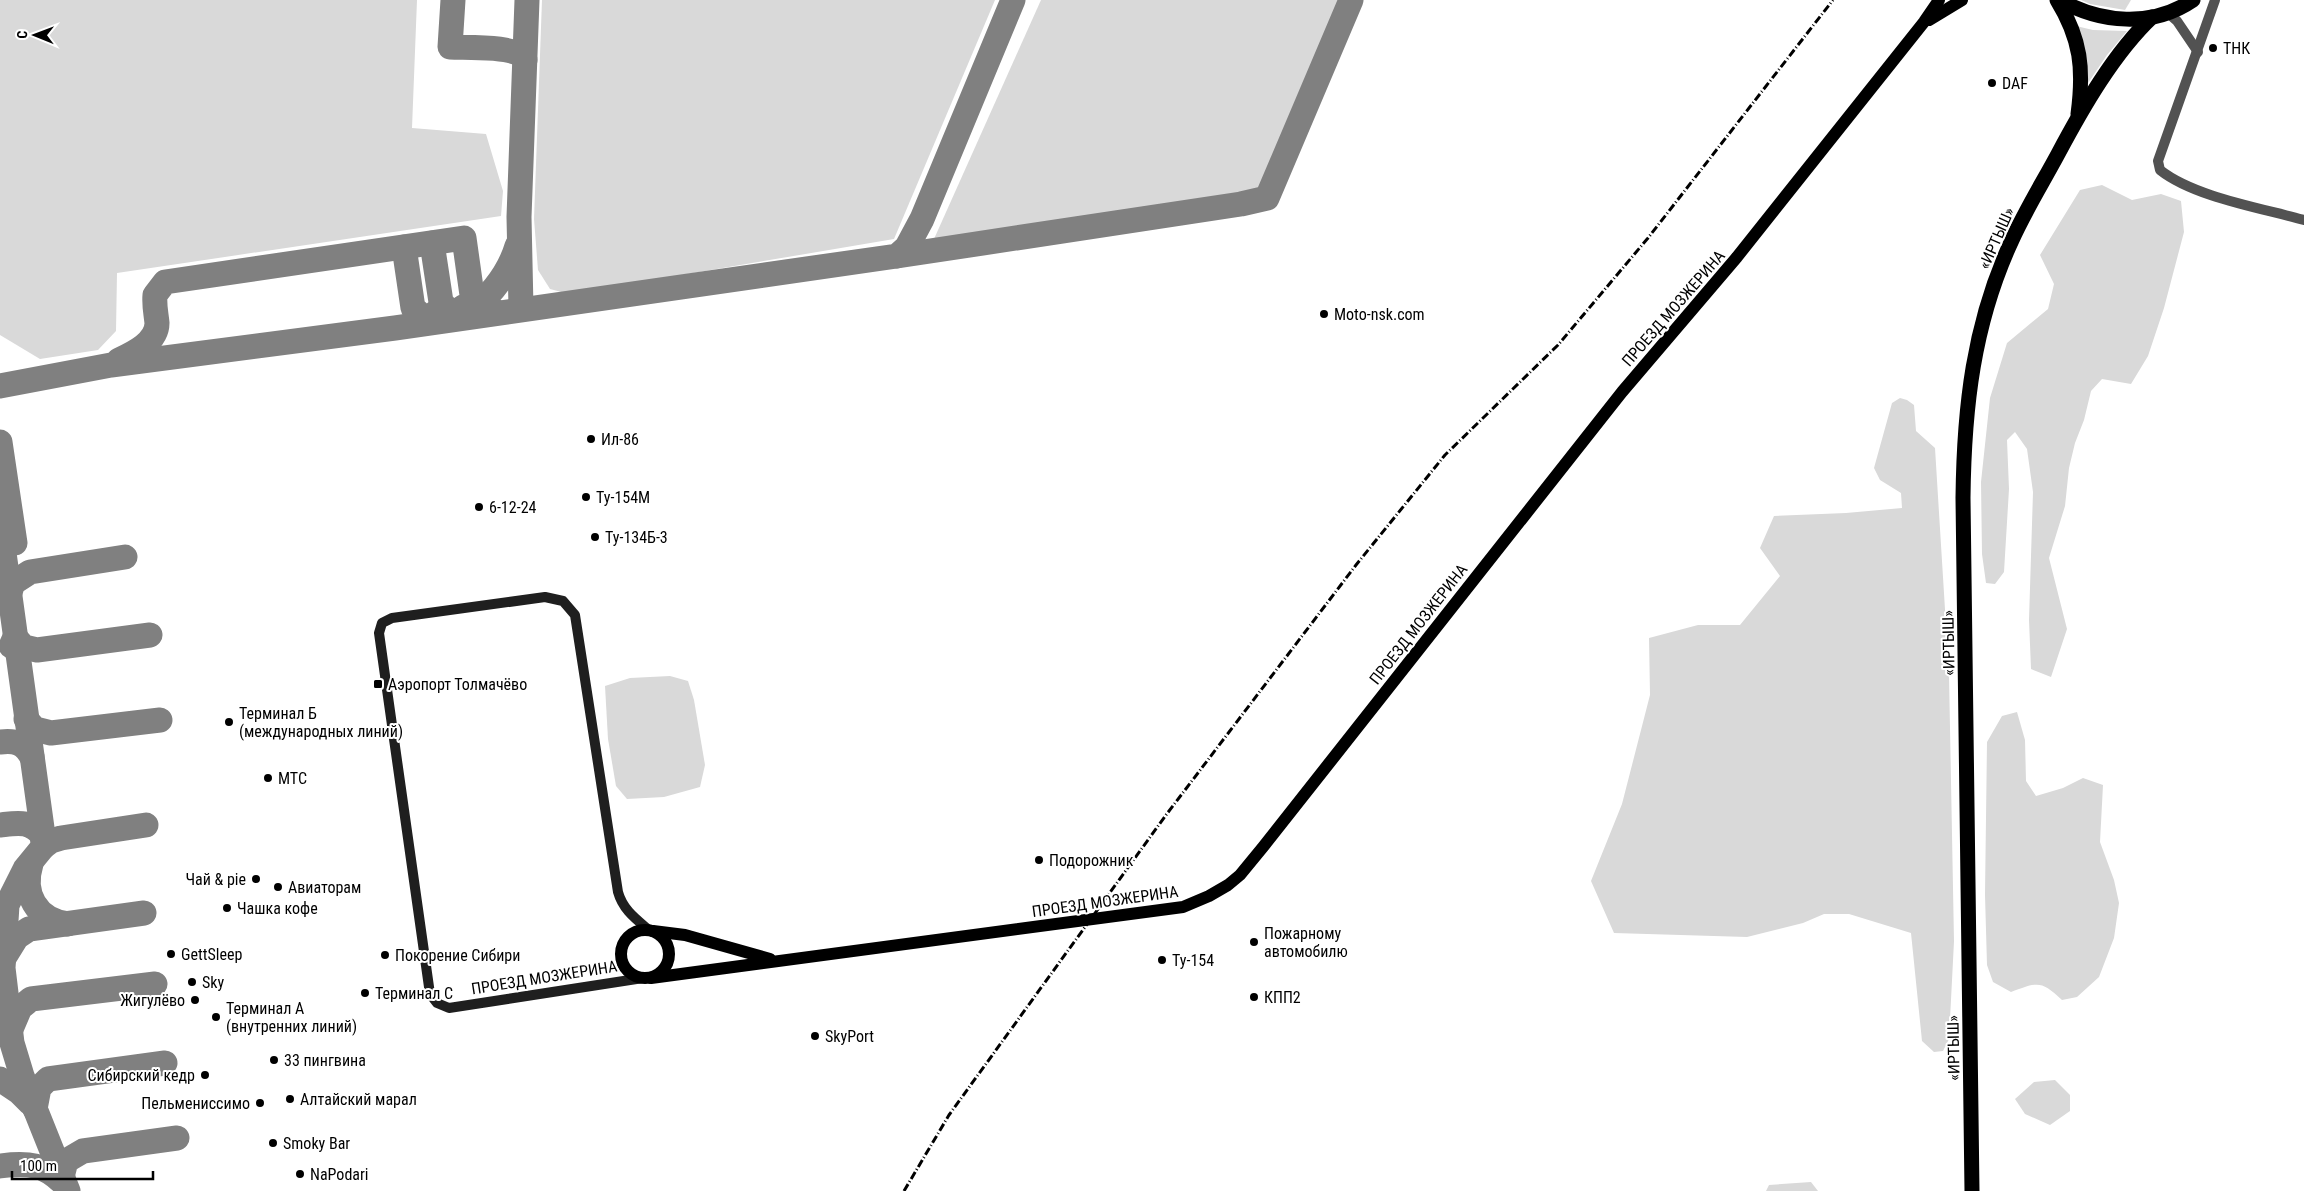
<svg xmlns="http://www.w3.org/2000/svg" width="2304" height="1191" viewBox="0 0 2304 1191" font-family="'Roboto Condensed',sans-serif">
<rect width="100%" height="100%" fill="#fff"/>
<g fill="#d9d9d9">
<path d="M 0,0 L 417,0 L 412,128 L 486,134 L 503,191 L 501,216 L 117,273 L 116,331 L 98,350 L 40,359 L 0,335 Z"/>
<path d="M 542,0 L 995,0 L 894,239 L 569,294 L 550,289 L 538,270 L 534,219 Z"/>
<path d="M 1041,0 L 1341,0 L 1258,195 L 934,239 Z"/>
<path d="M 2081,0 L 2131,0 L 2125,10 L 2090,4 Z"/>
<path d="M 2076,26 L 2093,30 L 2127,31 L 2107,55 L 2086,86 Z"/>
<path d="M 2102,185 L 2132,200 L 2161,194 L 2181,201 L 2184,232 L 2164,308 L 2148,356 L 2131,384 L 2102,379 L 2091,391 L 2084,420 L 2075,443 L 2069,468 L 2065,506 L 2049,558 L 2067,629 L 2051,677 L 2031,669 L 2029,620 L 2033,492 L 2027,449 L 2015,432 L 2007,440 L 2009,489 L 2004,572 L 1995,584 L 1986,583 L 1982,554 L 1981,482 L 1990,398 L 2007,343 L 2048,309 L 2054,284 L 2040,255 L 2080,190 Z"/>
<path d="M 1900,398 L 1907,400 L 1914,405 L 1916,431 L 1935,448 L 1949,674 L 1954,941 L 1949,1039 L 1943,1051 L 1934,1052 L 1922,1041 L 1911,933 L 1849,914 L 1824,914 L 1803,923 L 1747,937 L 1614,933 L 1591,881 L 1622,804 L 1650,695 L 1649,638 L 1698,625 L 1740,625 L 1780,576 L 1760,548 L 1774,516 L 1846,513 L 1902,508 L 1901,493 L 1880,480 L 1874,468 L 1892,403 Z"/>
<path d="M 670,676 L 688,681 L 694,700 L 705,765 L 700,787 L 664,797 L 627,799 L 616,786 L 608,739 L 605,686 L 630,678 Z"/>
<path d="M 2017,712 L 2025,740 L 2026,781 L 2036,796 L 2063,788 L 2083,778 L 2103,785 L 2100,842 L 2114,880 L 2119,903 L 2114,938 L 2099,977 L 2077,997 L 2062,1000 C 2041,980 2038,982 2011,992 L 1993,982 L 1987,965 L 1985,895 L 1987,742 L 2002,716 Z"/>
<path d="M 2055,1080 L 2070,1095 L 2070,1111 L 2050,1125 L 2025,1114 L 2015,1099 L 2034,1082 Z"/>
<path d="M 1811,1182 L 1818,1191 L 1766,1191 L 1769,1185 Z"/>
</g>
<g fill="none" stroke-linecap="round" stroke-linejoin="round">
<g stroke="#808080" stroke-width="25">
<path d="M 453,0 L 450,47 C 467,48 517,45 525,60"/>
<path d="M 432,243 L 441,302 L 455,318 L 463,307"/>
<path d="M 404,247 L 413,308 L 429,322 L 435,313"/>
<path d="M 897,256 L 1241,204 L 1267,198 L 1351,0"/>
<path d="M 521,308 L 519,217 L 527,0"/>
<path d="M 470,312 C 492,294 509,273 517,246"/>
<path d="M 119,360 C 134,353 157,342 157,323 C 156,313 154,305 155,295 L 165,282 L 464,238 L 472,295 L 496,312"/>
<path d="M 0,386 L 111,365 L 395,328 L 897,256 L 907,247 L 922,219 L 1013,0"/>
<path d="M 0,442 L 15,543"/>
<path d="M 0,524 L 42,828 L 43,847 L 25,869 L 7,905 L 3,968 L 12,1043 L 22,1076 L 68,1191"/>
<path d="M 7,602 L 13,583 L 30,572 L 125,557"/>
<path d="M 11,646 L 15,637 L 24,647 L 37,650 L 150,635"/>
<path d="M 26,719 L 35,729 L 51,733 L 160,720"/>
<path d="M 0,742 C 16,740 24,743 32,757"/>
<path d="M 0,825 C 18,823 30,820 43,836"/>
<path d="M 43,847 L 51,841 L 61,838 L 146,825"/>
<path d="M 31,864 C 22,893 36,920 68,924"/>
<path d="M 4,958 L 17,937 L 29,929 L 144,913"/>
<path d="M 11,1029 L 20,1008 L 31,999 L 155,984"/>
<path d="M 0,1079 L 19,1092 L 30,1103"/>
<path d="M 35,1109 L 39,1088 L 48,1079 L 165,1063"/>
<path d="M 0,1166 C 28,1162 45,1164 65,1185"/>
<path d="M 62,1177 L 66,1161 L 83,1151 L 177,1138"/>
</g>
<g stroke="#525252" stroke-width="10">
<path d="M 2215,0 L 2158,161 L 2160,170 C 2194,197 2261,208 2304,220"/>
<path d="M 2168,13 L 2177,21 L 2198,52"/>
</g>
<path stroke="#1f1f1f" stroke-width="10" d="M 643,978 L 449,1008 L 437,1003 L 430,994 L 379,633 L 382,623 L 392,618 L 545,597 L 563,601 L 575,615 L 618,892 C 623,910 636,919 650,931"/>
<g stroke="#000" stroke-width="12">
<path d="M 1929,20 L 1962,0"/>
<circle cx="645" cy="954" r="24"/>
<path d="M 653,931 L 685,935 L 770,959"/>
<path d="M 651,978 L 1183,907 L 1209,896 L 1228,885 L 1240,875 L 1263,847 L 1622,392 L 1737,257 L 1924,22 L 1939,0"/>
</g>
<g stroke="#000" stroke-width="15">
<path d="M 2057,0 C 2081,39 2084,69 2078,114"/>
<path d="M 2060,0 C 2100,23 2152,28 2193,0"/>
<path d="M 1972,1191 L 1963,498 C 1964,408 1973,324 2012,240 C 2025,211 2043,182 2058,154 C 2083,107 2114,53 2152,17"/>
</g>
<path stroke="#000" stroke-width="3" stroke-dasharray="8 2.5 1 2.5" stroke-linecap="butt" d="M 904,1191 L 949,1115 L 1166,815 L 1356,565 L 1445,455 L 1558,345 L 1648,238 L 1833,0"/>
</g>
<g fill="#000" stroke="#fff" stroke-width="2">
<circle cx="2213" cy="48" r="5"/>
<circle cx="1992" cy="83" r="5"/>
<circle cx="1324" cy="314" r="5"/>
<circle cx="591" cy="439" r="5"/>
<circle cx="586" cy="497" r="5"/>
<circle cx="479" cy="507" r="5"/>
<circle cx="595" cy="537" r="5"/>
<rect x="373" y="679" width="10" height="10" rx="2.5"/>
<circle cx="229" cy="722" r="5"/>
<circle cx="268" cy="778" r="5"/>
<circle cx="1039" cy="860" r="5"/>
<circle cx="256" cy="879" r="5"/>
<circle cx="278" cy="887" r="5"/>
<circle cx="227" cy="908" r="5"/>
<circle cx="1254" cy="942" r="5"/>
<circle cx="171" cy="954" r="5"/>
<circle cx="385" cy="955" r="5"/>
<circle cx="1162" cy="960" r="5"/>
<circle cx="192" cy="982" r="5"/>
<circle cx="365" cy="993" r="5"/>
<circle cx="1254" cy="997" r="5"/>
<circle cx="195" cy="1000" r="5"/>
<circle cx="216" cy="1017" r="5"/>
<circle cx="815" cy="1036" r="5"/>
<circle cx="274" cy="1060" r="5"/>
<circle cx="205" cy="1075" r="5"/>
<circle cx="290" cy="1099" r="5"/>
<circle cx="260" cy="1103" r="5"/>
<circle cx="273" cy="1143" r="5"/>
<circle cx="300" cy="1174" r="5"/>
</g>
<g text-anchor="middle" stroke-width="4" stroke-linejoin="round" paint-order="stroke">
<g font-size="16" fill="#000" stroke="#fff" text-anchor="start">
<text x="2223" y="54">ТНК</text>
<text x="2002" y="89">DAF</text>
<text x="1334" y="320">Moto-nsk.com</text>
<text x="601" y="445">Ил-86</text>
<text x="596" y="503">Ту-154М</text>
<text x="489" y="513">6-12-24</text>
<text x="605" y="543">Ту-134Б-3</text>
<text x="388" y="690">Аэропорт Толмачёво</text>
<text x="239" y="719">Терминал Б<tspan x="239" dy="18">(международных линий)</tspan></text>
<text x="278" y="784">МТС</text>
<text x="1049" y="866">Подорожник</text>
<text x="246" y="885" text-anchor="end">Чай &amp; pie</text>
<text x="288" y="893">Авиаторам</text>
<text x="237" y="914">Чашка кофе</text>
<text x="1264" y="939">Пожарному<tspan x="1264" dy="18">автомобилю</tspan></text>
<text x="181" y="960">GettSleep</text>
<text x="395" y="961">Покорение Сибири</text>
<text x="1172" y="966">Ту-154</text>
<text x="202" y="988">Sky</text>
<text x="375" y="999">Терминал С</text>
<text x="1264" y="1003">КПП2</text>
<text x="185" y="1006" text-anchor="end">Жигулёво</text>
<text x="226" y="1014">Терминал А<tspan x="226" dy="18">(внутренних линий)</tspan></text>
<text x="825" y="1042">SkyPort</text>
<text x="284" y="1066">33 пингвина</text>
<text x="195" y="1081" text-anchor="end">Сибирский кедр</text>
<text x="300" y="1105">Алтайский марал</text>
<text x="250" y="1109" text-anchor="end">Пельмениссимо</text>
<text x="283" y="1149">Smoky Bar</text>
<text x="310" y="1180">NaPodari</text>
</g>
<g font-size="16" fill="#000" stroke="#fff">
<text transform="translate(1996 238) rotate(-66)" y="6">«ИРТЫШ»</text>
<text transform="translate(1673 308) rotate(-49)" y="6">ПРОЕЗД МОЗЖЕРИНА</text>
<text transform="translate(1418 624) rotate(-52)" y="6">ПРОЕЗД МОЗЖЕРИНА</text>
<text transform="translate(1948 643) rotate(-91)" y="6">«ИРТЫШ»</text>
<text transform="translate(1105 901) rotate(-8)" y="6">ПРОЕЗД МОЗЖЕРИНА</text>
<text transform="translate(544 977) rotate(-9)" y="6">ПРОЕЗД МОЗЖЕРИНА</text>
<text transform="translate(1953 1048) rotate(-91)" y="6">«ИРТЫШ»</text>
</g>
</g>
<g transform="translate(35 35) rotate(271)" stroke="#ffffff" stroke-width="4" paint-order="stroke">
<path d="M0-4L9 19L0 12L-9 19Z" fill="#000000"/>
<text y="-8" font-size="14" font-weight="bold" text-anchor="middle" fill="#000000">С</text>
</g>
<path d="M12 1171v8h141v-8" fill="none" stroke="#000000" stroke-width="2.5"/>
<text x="20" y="1171" font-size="15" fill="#000000" stroke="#ffffff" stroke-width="4" paint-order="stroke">100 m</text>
</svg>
